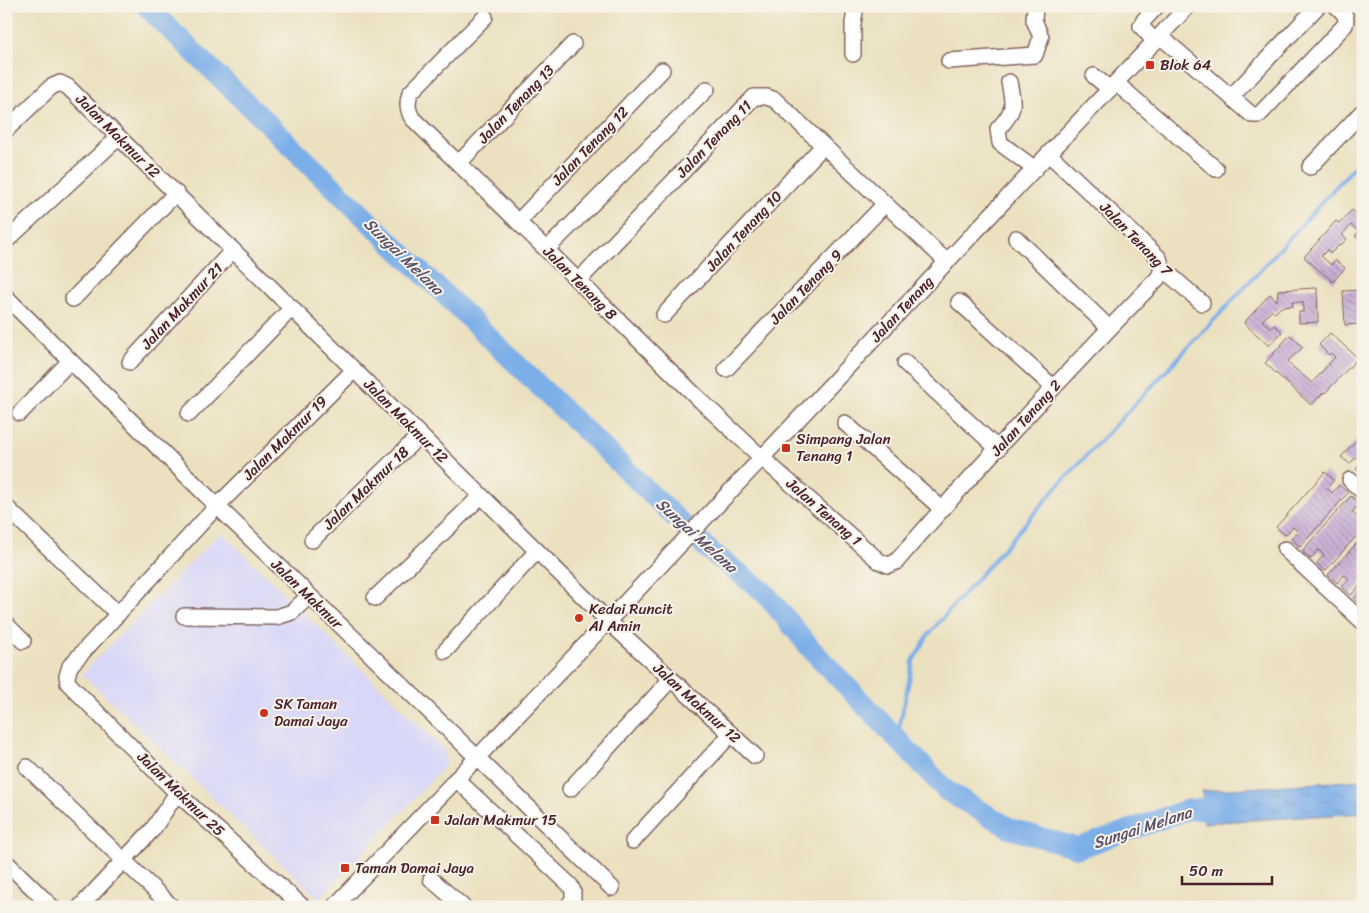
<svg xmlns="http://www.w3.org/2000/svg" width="1369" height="913" viewBox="0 0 1369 913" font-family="Sriracha,sans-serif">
<defs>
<pattern id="water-ripples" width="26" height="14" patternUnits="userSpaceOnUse" patternTransform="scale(1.25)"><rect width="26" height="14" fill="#7caee8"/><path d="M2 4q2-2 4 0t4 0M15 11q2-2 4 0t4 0" fill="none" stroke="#688dbc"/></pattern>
<pattern id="building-back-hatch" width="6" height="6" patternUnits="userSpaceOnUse" patternTransform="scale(1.25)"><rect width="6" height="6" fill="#c6acd5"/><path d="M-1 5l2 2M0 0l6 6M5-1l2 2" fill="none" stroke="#a38bad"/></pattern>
</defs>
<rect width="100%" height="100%" fill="#f7f3e8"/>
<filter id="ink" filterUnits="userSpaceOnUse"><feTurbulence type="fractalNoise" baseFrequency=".02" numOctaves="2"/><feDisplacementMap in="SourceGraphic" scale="10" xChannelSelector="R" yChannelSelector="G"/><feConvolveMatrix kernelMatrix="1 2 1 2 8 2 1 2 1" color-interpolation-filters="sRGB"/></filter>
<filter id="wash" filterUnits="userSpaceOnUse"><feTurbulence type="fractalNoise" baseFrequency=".0096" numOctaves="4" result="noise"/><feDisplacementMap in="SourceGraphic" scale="20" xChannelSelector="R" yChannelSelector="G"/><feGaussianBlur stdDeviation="1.12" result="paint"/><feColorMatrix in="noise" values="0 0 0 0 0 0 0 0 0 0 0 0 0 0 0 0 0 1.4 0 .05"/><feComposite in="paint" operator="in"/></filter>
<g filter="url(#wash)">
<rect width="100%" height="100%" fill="#ebe1c0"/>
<path fill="#d8d7f8" d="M 221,532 L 445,751 L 445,766 L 319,899 L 82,674 Z"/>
<path fill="url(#water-ripples)" stroke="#63668a" d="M 1363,780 L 1363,813 L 1204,823 L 1202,791 Z"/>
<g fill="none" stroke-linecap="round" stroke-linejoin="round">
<path stroke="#7caee8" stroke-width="4" d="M 897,738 L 913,661 L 928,635 L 1058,486 L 1258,273 L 1363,157"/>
<path stroke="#7caee8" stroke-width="21" d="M 146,6 L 710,551 L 764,592 L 812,650 L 947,791 L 1011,829 L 1078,848 L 1187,810 L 1232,806"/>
</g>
<g id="blocks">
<g fill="url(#building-back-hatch)">
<path d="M 1352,210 L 1363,219 L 1363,243 L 1355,236 L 1359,232 L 1351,225 L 1342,235 L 1347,239 L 1340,246 L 1339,245 L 1331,253 L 1327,250 L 1321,256 L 1331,265 L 1335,260 L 1345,268 L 1333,282 L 1304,257 L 1336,221 L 1339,223 Z"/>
<path d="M 1317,288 L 1318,322 L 1299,323 L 1299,312 L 1303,312 L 1303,302 L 1292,302 L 1293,306 L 1281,307 L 1275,313 L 1272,310 L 1262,321 L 1271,328 L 1274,325 L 1282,332 L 1269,346 L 1244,323 L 1270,294 L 1277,301 L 1278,290 Z"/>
<path d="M 1362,290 L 1363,301 L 1358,301 L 1358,312 L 1363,312 L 1363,324 L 1345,325 L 1343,291 Z"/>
<path d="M 1330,333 L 1358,358 L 1325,393 L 1324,392 L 1311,405 L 1265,363 L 1290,335 L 1303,347 L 1287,362 L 1312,383 L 1335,357 L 1331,353 L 1329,355 L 1319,345 Z"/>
<path d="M 1363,433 L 1363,461 L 1357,456 L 1350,464 L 1341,457 Z"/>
<path d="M 1363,461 L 1363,475 L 1356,469 Z"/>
<path d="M 1325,472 L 1334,480 L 1327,488 L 1332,493 L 1339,485 L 1348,493 L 1300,547 L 1291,539 L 1298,531 L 1295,529 L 1293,527 L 1285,535 L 1276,527 Z"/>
<path d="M 1351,496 L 1360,504 L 1352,512 L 1358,517 L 1363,512 L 1363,529 L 1325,571 L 1317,563 L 1324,555 L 1318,550 L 1311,559 L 1302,551 Z"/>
<path d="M 1363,536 L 1363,582 L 1351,595 L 1342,587 L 1349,579 L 1347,577 L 1344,575 L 1337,583 L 1328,575 Z"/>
<path d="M 1363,589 L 1363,607 L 1354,599 Z"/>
</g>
</g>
</g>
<g filter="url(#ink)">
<use href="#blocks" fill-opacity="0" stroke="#82635f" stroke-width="1"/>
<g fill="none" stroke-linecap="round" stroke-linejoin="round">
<defs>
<g id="minor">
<path d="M 485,17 L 410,93 C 407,103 407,108 412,118 L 701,401 L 762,458 L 879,561 L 888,565 L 896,562 C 980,464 1069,370 1159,277 L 1162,268"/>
<path d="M 1160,36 L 1252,115 L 1259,115 L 1345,25 C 1348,16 1343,12 1336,6"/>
<path d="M 1155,42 L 1141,26 L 1144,20 L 1157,6"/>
<path d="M 853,54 L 853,23 L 856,6"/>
<path d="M 949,61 L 1035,55 L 1041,37 L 1034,20 L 1035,6"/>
<path d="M 1094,76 L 1110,89"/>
<path d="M 1009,82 C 1014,106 1015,111 998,129 L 1000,143 L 1035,169"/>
<path d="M 1116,83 L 1216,169"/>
<path d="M 1231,97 L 1318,6"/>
<path d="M 6,130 L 51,87 L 60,83 L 68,87 L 608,621 L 755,756"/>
<path d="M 1049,154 L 1159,258 L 1162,268 L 1202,303"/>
<path d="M 459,163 L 573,44"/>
<path d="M 1310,167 L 1363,111"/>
<path d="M 518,222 L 662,70"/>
<path d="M 1016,238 L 1109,328"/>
<path d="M 6,241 L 119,137"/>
<path d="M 547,249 L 707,89"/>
<path d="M 579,280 L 754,97 L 767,97 L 775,100 L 947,262"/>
<path d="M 6,297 L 217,506 L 612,888"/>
<path d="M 73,299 L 176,193"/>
<path d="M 959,302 L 1053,387"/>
<path d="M 664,315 L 823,146"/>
<path d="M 130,362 L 233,250"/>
<path d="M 905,363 L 998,449"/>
<path d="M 726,369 L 885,204"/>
<path d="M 20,413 L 70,361"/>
<path d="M 189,414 L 292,308"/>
<path d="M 845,423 L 942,509"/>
<path d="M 1350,480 L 1363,492"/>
<path d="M 6,507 L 118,614"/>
<path d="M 312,540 L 420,435"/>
<path d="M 1285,549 L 1363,622"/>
<path d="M 375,598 L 481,496"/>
<path d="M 184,616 L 277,617 L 292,612 L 309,596"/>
<path d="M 6,624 L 23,641"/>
<path d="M 445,651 L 537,551"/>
<path d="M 27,767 L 172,907"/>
<path d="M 456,779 L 570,885 L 573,891 L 573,900 L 567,907"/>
<path d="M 570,789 L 671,679"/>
<path d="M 633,841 L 731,734"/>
<path d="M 6,862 L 52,907"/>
<path d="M 431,879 L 463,907"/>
<path d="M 80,907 L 153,829 L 177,793"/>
<path d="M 303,907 L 177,793 L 68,683 L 67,676 L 70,666 L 217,506 L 354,370"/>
<path d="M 334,907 L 608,621 L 1188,6"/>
</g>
</defs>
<use href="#minor" stroke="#82635f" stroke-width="18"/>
<use href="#minor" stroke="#fff" stroke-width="15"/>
</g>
</g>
<g fill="#c8321e" stroke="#f7f3e8" stroke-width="2">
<rect x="1145" y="60" width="10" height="10" rx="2.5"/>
<rect x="781" y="443" width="10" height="10" rx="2.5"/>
<circle cx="579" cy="618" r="5"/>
<circle cx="264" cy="713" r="5"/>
<rect x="430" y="815" width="10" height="10" rx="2.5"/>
<rect x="340" y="863" width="10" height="10" rx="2.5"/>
</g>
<g text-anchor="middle" stroke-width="4" stroke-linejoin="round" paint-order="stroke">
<g font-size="15" fill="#4a1f2b" stroke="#f7f3e8" text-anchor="start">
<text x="1160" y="70">Blok 64</text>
<text x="796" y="444">Simpang Jalan<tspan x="796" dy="17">Tenang 1</tspan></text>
<text x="589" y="614">Kedai Runcit<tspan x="589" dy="17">Al Amin</tspan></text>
<text x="274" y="709">SK Taman<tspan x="274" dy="17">Damai Jaya</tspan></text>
<text x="445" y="825">Jalan Makmur 15</text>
<text x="355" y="873">Taman Damai Jaya</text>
</g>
<g font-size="15" fill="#4a1f2b" stroke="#f7f3e8">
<text transform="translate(516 104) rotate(-46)" y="5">Jalan Tenang 13</text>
<text transform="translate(118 136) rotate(45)" y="5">Jalan Makmur 12</text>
<text transform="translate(714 139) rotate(-46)" y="5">Jalan Tenang 11</text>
<text transform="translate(590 146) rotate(-46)" y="5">Jalan Tenang 12</text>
<text transform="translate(744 231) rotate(-47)" y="5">Jalan Tenang 10</text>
<text transform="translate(1136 239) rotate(46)" y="5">Jalan Tenang 7</text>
<text transform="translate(580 283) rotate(45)" y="5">Jalan Tenang 8</text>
<text transform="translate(806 287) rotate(-46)" y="5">Jalan Tenang 9</text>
<text transform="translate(182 306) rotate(-47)" y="5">Jalan Makmur 21</text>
<text transform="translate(902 309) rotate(-47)" y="5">Jalan Tenang</text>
<text transform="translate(1026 418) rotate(-48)" y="5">Jalan Tenang 2</text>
<text transform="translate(406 421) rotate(45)" y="5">Jalan Makmur 12</text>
<text transform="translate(285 438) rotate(-45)" y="5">Jalan Makmur 19</text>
<text transform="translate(366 488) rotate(-44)" y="5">Jalan Makmur 18</text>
<text transform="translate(824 512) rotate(41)" y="5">Jalan Tenang 1</text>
<text transform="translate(307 594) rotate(44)" y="5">Jalan Makmur</text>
<text transform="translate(697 703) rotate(42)" y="5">Jalan Makmur 12</text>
<text transform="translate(181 794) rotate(44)" y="5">Jalan Makmur 25</text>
</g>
<g font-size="16" font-style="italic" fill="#5c516d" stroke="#f7f3e8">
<text transform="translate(404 256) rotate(44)" y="6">Sungai Melana</text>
<text transform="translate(697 535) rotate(42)" y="6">Sungai Melana</text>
<text transform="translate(1142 827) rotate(-18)" y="6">Sungai Melana</text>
</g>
</g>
<rect width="1369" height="913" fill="none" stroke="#f7f3e8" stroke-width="25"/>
<path d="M1182 876v8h90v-8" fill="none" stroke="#4a1f2b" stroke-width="2.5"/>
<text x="1189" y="876" font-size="15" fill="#4a1f2b" stroke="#f7f3e8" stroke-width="4" paint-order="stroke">50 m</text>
</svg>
